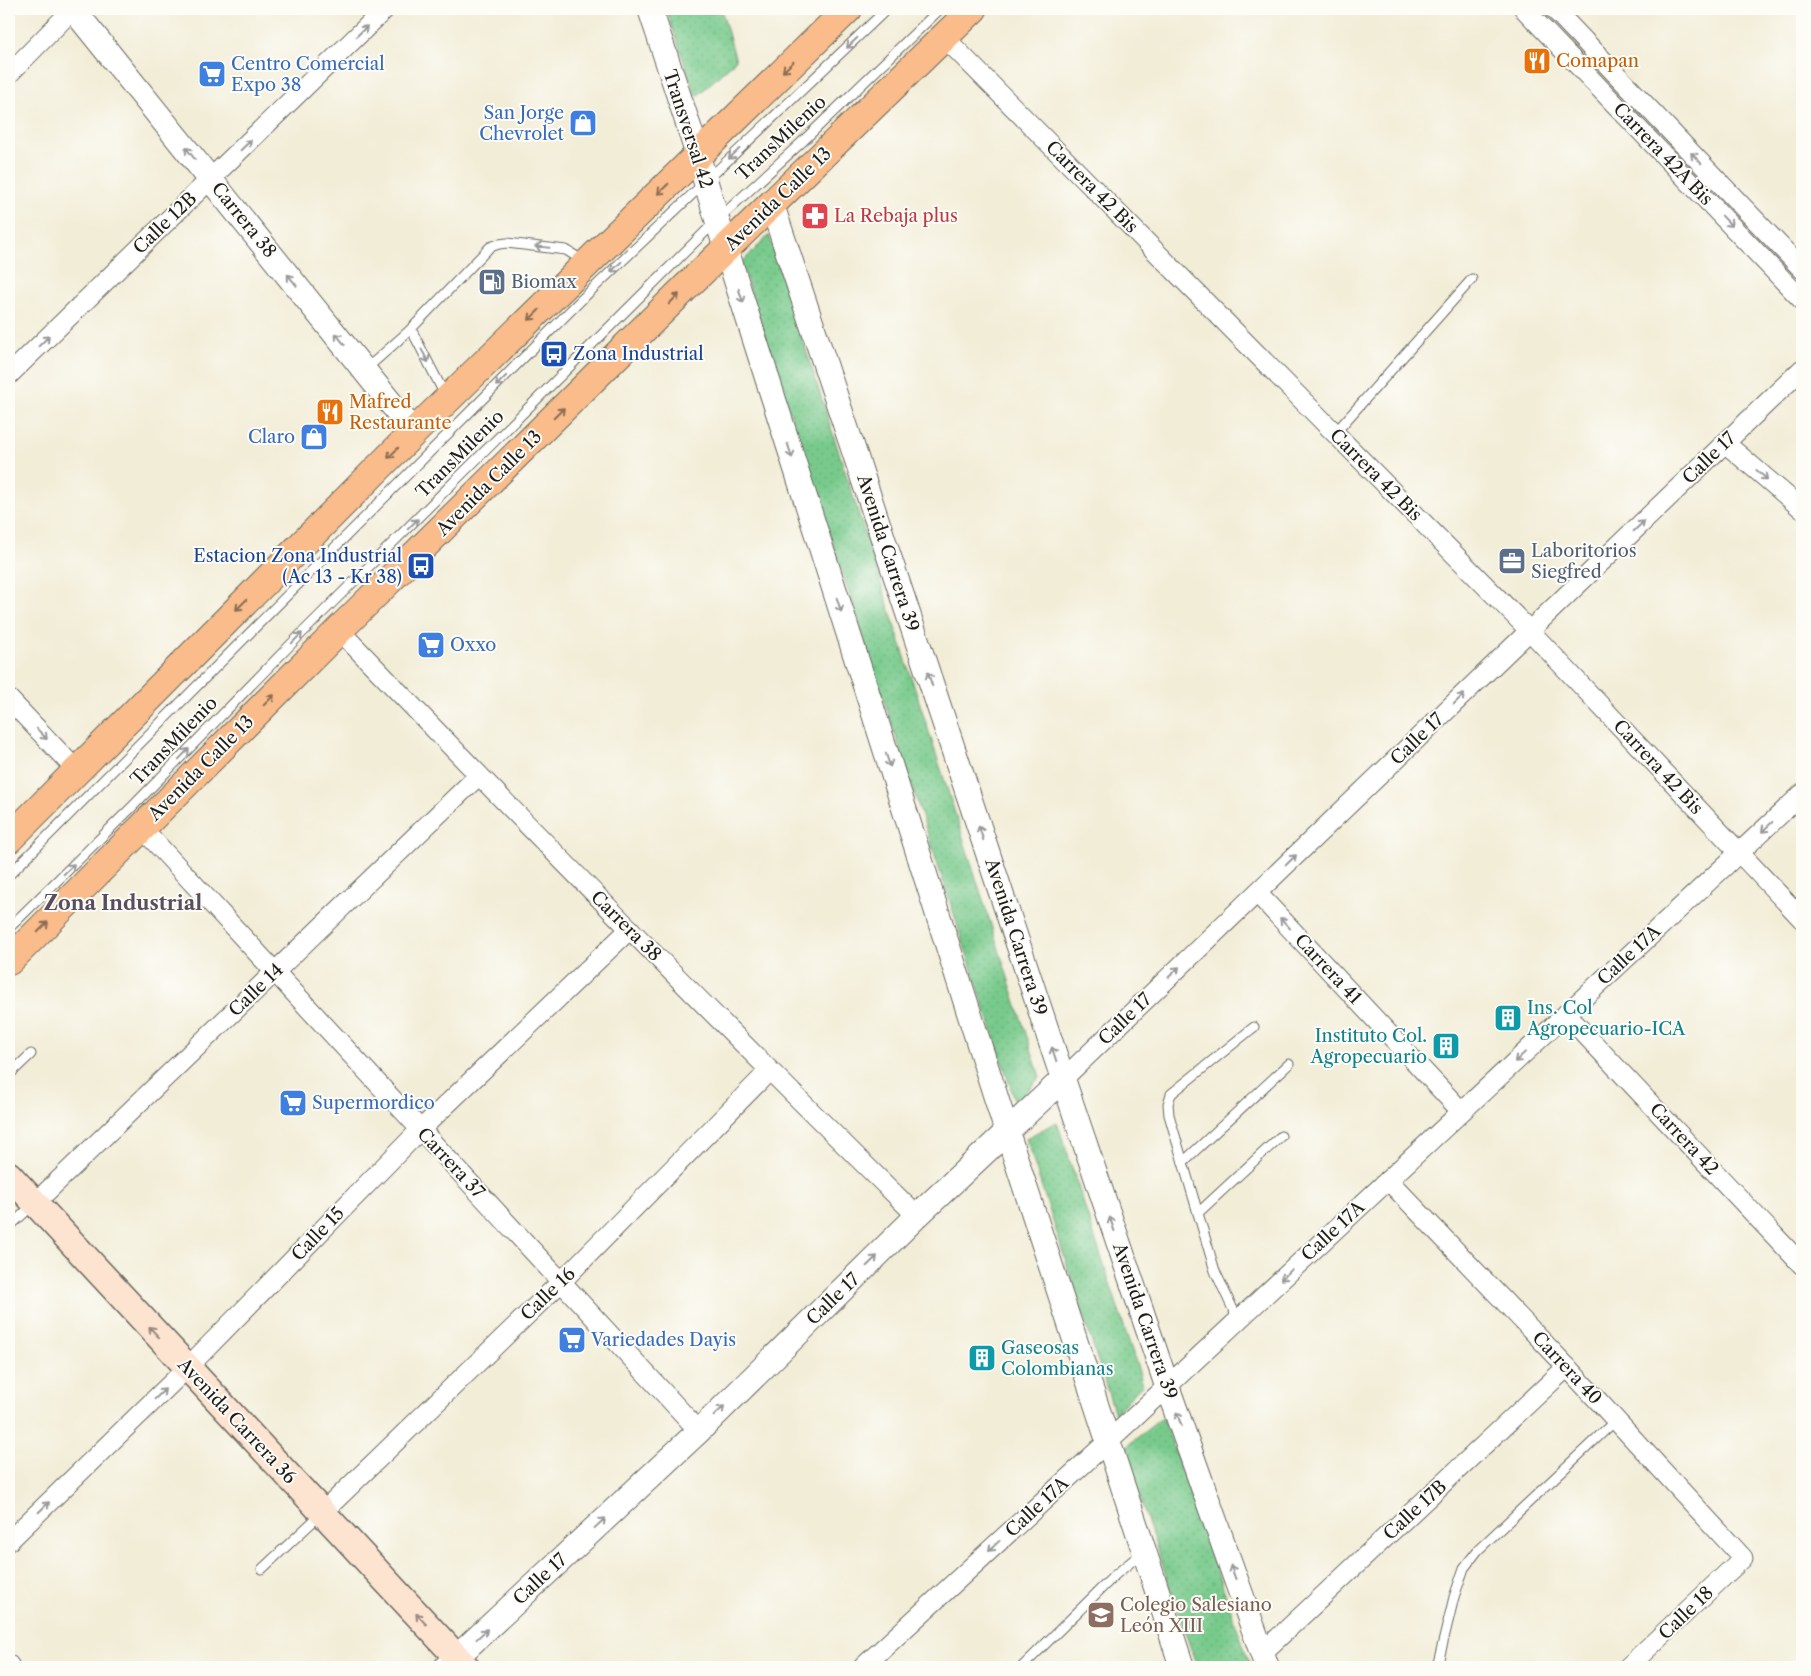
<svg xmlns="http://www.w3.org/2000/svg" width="1811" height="1676" viewBox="0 0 1811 1676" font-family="'Libre Caslon Text',serif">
<defs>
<pattern id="grass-dots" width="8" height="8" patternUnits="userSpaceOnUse" patternTransform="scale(1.25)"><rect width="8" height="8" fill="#78ca8c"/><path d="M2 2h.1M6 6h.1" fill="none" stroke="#67ad78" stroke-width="1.8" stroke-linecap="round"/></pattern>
</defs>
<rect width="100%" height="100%" fill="#fdfcf7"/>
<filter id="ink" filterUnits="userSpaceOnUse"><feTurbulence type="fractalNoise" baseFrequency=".02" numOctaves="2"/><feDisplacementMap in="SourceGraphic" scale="10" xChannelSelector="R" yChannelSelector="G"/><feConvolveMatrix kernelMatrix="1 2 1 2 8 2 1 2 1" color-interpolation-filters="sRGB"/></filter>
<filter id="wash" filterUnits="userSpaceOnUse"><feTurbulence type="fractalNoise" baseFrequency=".0096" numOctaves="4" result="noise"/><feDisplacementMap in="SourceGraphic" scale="20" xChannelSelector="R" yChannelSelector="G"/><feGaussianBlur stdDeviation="1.12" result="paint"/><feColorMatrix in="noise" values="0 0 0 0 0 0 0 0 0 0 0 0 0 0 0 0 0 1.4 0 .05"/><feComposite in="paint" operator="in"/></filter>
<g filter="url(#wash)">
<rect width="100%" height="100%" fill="#f2edd7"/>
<g fill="url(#grass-dots)" stroke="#4a7354">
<path d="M 666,9 L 721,9 L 736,60 L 696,97 Z"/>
<path d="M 769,235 L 1040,1077 L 1016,1104 L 741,263 Z"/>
<path d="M 1057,1122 L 1143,1384 L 1115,1414 L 1026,1138 Z"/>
<path d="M 1163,1417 L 1251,1667 L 1197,1667 L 1123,1449 Z"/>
</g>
</g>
<g filter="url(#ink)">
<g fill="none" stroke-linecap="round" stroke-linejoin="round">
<defs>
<g id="service">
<path d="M 363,368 L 374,362 L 411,329"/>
<path d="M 446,397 L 411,329 L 490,247 L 499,244 L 507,243 L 566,250 L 585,262"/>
<path d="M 1335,433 L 1472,279"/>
<path d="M 9,875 L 579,302 L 887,9"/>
<path d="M 9,928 L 132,807 L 298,637 L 717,220 L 802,142 L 940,9"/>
<path d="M 9,1075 L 31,1054"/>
<path d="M 1183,1162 L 1289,1064"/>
<path d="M 1198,1213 L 1281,1136"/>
<path d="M 9,1227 L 34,1204"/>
<path d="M 1238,1320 L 1215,1271 L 1169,1115 L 1168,1104 L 1171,1094 L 1254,1027"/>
<path d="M 262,1569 L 321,1514"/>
<path d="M 1022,1667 L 1115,1575 L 1143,1552"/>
<path d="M 1437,1667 L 1454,1597 L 1464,1568 L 1478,1550 L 1616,1420"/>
</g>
<g id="minor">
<path d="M 1524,9 L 1802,300"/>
<path d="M 1554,9 L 1802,269"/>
<path d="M 944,37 L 1530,631 L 1802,919"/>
<path d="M 9,74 L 73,9"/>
<path d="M 9,375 L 385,9"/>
<path d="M 1725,443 L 1802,509"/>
<path d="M 339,630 C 529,828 721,1024 917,1216"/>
<path d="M 9,699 L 77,771"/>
<path d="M 142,828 L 699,1431"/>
<path d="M 1257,893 L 1461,1111"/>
<path d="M 1566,1014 L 1802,1265"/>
<path d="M 1063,1079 L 1802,369"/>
<path d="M 1388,1180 L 1567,1367 L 1743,1558 L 1628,1667"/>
<path d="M 35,1203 L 478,776"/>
<path d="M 323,1512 L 561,1282 L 769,1071"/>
<path d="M 9,1541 L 187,1368 L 420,1130 L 630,929"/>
<path d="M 1262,1653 L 1567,1367"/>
<path d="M 9,1665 L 10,1667"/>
<path d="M 863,1667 L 1130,1421 L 1802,794"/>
</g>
<g id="tertiary">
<path d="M 73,9 L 414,432"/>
<path d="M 650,9 L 690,130 L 726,249 L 1007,1132 L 1182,1667"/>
<path d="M 772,205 L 1063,1079 L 1167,1386 L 1267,1667"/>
<path d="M 446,1667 L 699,1431 L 917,1216 L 1063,1079"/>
</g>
<path id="secondary" d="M 9,1175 L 466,1667"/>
<g id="primary">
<path d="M 9,839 L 414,432 L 848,9"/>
<path d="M 9,961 L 339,630 L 683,290 L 973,9"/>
</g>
</defs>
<use href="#service" stroke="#67655d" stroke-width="11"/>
<use href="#minor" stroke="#67655d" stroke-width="21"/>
<use href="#tertiary" stroke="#67655d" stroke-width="26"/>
<use href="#secondary" stroke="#67655d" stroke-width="29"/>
<use href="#primary" stroke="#67655d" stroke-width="30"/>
<use href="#service" stroke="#fff" stroke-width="9"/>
<use href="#minor" stroke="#fff" stroke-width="19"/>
<use href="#tertiary" stroke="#fff" stroke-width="24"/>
<use href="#secondary" stroke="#fde4d0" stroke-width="26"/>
<use href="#primary" stroke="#f9bc8a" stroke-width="28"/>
</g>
<defs><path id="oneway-shaft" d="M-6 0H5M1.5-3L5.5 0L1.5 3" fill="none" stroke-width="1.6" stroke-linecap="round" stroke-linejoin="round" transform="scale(1.25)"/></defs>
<g stroke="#999">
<use href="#oneway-shaft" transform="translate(362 31) rotate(-44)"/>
<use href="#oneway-shaft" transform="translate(852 43) rotate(136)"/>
<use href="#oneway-shaft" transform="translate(246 145) rotate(-44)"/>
<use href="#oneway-shaft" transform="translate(190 153) rotate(-129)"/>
<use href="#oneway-shaft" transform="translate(734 154) rotate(137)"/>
<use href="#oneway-shaft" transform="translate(1696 158) rotate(-134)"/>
<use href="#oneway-shaft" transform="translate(1727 221) rotate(46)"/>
<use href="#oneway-shaft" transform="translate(542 247) rotate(-174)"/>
<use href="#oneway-shaft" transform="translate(616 267) rotate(136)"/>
<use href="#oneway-shaft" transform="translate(292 280) rotate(-129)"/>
<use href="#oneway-shaft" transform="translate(741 296) rotate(72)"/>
<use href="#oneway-shaft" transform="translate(340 339) rotate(-129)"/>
<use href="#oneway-shaft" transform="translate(44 341) rotate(-44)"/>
<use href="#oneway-shaft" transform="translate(425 356) rotate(62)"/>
<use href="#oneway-shaft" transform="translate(501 381) rotate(135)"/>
<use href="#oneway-shaft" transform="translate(790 451) rotate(72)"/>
<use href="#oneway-shaft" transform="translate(1762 475) rotate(41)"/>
<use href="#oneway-shaft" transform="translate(413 524) rotate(-45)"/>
<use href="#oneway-shaft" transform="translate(1639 526) rotate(-44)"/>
<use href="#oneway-shaft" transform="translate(839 605) rotate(72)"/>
<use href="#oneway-shaft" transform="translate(297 638) rotate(-45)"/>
<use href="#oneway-shaft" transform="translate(930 679) rotate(-108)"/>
<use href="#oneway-shaft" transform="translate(1459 699) rotate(-44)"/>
<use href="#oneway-shaft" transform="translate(42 734) rotate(46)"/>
<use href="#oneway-shaft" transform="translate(184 754) rotate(-46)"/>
<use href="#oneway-shaft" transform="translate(888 760) rotate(72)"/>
<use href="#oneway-shaft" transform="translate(1767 827) rotate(137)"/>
<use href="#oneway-shaft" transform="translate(981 833) rotate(-108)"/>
<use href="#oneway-shaft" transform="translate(1291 860) rotate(-44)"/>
<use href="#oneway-shaft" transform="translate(69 869) rotate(-44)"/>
<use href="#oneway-shaft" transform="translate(1285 923) rotate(-133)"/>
<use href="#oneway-shaft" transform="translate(1174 972) rotate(-44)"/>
<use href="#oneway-shaft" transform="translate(1054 1054) rotate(-108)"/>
<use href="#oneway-shaft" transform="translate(1520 1057) rotate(137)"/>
<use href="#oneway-shaft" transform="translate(1112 1224) rotate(-109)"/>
<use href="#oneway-shaft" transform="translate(872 1261) rotate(-44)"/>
<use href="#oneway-shaft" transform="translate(1286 1275) rotate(137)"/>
<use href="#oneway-shaft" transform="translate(160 1394) rotate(-44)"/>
<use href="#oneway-shaft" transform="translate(719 1411) rotate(-44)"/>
<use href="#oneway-shaft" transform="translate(1179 1419) rotate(-110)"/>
<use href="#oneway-shaft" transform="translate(44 1507) rotate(-44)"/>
<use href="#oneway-shaft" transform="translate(600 1523) rotate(-43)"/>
<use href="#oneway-shaft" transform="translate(994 1546) rotate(137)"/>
<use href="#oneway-shaft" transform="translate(1233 1572) rotate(-110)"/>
<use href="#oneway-shaft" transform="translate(482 1634) rotate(-43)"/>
</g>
<g stroke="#8a6c53">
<use href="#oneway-shaft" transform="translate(788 67) rotate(136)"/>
<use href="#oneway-shaft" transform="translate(663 189) rotate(136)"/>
<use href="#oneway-shaft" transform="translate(674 299) rotate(-45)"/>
<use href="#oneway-shaft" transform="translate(534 315) rotate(136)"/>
<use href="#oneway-shaft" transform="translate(559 413) rotate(-45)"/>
<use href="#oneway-shaft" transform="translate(393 453) rotate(135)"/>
<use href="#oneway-shaft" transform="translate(241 605) rotate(135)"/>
<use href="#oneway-shaft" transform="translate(269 700) rotate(-45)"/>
<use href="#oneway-shaft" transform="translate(43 927) rotate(-45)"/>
</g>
<g stroke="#988a7f">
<use href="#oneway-shaft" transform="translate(154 1332) rotate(-133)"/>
<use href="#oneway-shaft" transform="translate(421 1619) rotate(-133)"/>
</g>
</g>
<defs>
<symbol id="restaurant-square" viewBox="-11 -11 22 22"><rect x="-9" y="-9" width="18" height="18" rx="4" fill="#e8710a" stroke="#fdfcf7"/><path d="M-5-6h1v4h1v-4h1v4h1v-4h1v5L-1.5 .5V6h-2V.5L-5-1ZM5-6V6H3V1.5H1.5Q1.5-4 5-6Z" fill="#fff"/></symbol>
<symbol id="supermarket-square" viewBox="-11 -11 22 22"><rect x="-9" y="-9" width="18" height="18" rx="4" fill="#3f7fe0" stroke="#fdfcf7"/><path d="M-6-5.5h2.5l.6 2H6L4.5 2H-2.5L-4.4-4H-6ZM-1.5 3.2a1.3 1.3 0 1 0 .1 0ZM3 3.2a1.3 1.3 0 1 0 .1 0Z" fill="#fff"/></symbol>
<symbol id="shop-square" viewBox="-11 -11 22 22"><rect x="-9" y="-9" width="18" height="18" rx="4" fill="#3f7fe0" stroke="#fdfcf7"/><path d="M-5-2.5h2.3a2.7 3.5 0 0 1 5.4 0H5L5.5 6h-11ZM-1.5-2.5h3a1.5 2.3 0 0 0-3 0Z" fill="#fff"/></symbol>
<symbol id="pharmacy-square" viewBox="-11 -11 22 22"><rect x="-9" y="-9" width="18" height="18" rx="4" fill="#e0444e" stroke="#fdfcf7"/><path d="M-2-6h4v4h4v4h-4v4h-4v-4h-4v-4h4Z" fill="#fff"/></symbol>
<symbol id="fuel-square" viewBox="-11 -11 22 22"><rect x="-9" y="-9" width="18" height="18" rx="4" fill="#5c6f8a" stroke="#fdfcf7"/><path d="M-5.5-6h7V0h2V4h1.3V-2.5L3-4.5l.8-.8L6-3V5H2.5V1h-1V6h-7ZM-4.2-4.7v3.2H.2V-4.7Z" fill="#fff"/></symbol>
<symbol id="bus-square" viewBox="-11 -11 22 22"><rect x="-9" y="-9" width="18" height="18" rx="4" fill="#1a4fb4" stroke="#fdfcf7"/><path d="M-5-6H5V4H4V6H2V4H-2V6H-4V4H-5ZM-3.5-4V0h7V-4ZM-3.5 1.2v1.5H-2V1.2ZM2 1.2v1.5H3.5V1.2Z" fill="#fff"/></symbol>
<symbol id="office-square" viewBox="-11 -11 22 22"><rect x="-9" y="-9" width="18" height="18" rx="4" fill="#5c6f8a" stroke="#fdfcf7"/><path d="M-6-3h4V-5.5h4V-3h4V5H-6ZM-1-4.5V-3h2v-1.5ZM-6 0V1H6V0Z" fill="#fff"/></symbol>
<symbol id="building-square" viewBox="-11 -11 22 22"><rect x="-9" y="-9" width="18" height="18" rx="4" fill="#0f9aa8" stroke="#fdfcf7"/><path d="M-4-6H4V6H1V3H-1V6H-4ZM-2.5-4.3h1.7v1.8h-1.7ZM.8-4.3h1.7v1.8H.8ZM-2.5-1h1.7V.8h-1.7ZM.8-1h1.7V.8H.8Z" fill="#fff"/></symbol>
<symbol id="school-square" viewBox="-11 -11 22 22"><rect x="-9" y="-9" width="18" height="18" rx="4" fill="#8d6e63" stroke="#fdfcf7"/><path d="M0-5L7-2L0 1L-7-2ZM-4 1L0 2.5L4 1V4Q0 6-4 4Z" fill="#fff"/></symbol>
</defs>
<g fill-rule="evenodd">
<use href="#restaurant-square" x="1521" y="45" width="32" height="32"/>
<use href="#supermarket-square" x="196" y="58" width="32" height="32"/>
<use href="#shop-square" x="567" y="107" width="32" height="32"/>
<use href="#pharmacy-square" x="799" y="200" width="32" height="32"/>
<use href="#fuel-square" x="476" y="266" width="32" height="32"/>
<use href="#bus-square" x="538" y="338" width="32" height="32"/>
<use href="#restaurant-square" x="314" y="396" width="32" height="32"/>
<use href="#shop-square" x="298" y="421" width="32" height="32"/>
<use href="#office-square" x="1496" y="545" width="32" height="32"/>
<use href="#bus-square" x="405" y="550" width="32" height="32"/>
<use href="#supermarket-square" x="415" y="629" width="32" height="32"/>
<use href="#building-square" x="1492" y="1002" width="32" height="32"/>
<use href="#building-square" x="1430" y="1030" width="32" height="32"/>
<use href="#supermarket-square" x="277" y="1087" width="32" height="32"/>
<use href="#supermarket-square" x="556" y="1324" width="32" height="32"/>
<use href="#building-square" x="966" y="1342" width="32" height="32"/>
<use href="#school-square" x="1085" y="1599" width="32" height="32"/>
</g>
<g text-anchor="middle" stroke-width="4" stroke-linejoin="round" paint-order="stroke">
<g font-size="18" fill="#c56008" stroke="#fdfcf7" text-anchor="start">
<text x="1556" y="67">Comapan</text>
<text x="349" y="408">Mafred<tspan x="349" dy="21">Restaurante</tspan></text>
</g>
<g font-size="18" fill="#366cbe" stroke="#fdfcf7" text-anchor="start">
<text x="231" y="70">Centro Comercial<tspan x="231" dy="21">Expo 38</tspan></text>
<text x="564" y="119" text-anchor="end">San Jorge<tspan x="564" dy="21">Chevrolet</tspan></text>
<text x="295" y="443" text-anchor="end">Claro</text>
<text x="450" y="651">Oxxo</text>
<text x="312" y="1109">Supermordico</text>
<text x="591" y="1346">Variedades Dayis</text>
</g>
<g font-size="18" fill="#1c1c1c" stroke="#fdfcf7">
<text transform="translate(688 129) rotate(72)" y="6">Transversal 42</text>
<text transform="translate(781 138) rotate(-43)" y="6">TransMilenio</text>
<text transform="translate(1663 154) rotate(46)" y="6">Carrera 42A Bis</text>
<text transform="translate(1092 187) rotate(45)" y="6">Carrera 42 Bis</text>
<text transform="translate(778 199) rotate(-44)" y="6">Avenida Calle 13</text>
<text transform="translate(244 220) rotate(51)" y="6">Carrera 38</text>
<text transform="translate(165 223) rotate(-44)" y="6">Calle 12B</text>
<text transform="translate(460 454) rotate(-45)" y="6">TransMilenio</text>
<text transform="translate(1709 458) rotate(-44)" y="6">Calle 17</text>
<text transform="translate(1376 475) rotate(45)" y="6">Carrera 42 Bis</text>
<text transform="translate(489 483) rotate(-45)" y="6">Avenida Calle 13</text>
<text transform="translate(888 553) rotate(72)" y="6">Avenida Carrera 39</text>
<text transform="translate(1417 739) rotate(-44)" y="6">Calle 17</text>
<text transform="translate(174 741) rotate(-46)" y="6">TransMilenio</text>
<text transform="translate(1658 767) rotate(47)" y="6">Carrera 42 Bis</text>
<text transform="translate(201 768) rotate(-45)" y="6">Avenida Calle 13</text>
<text transform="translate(626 926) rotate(45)" y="6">Carrera 38</text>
<text transform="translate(1016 937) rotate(72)" y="6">Avenida Carrera 39</text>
<text transform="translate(1629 955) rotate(-43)" y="6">Calle 17A</text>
<text transform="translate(1328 969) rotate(47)" y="6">Carrera 41</text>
<text transform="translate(256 990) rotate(-44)" y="6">Calle 14</text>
<text transform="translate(1125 1019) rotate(-44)" y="6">Calle 17</text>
<text transform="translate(1684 1139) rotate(47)" y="6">Carrera 42</text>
<text transform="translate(451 1163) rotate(47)" y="6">Carrera 37</text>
<text transform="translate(1333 1231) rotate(-43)" y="6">Calle 17A</text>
<text transform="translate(318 1234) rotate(-46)" y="6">Calle 15</text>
<text transform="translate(548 1294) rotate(-44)" y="6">Calle 16</text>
<text transform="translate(833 1299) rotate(-44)" y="6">Calle 17</text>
<text transform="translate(1145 1321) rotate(71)" y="6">Avenida Carrera 39</text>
<text transform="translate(1567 1368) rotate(47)" y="6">Carrera 40</text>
<text transform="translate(237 1421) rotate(47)" y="6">Avenida Carrera 36</text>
<text transform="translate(1037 1507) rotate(-43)" y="6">Calle 17A</text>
<text transform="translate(1415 1510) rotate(-43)" y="6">Calle 17B</text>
<text transform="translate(540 1579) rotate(-43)" y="6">Calle 17</text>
<text transform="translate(1686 1613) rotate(-44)" y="6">Calle 18</text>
</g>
<g font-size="18" fill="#be3a42" stroke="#fdfcf7" text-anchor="start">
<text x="834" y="222">La Rebaja plus</text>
</g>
<g font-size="18" fill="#4e5e75" stroke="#fdfcf7" text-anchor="start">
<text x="511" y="288">Biomax</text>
<text x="1531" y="557">Laboritorios<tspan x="1531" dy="21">Siegfred</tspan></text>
</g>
<g font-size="18" fill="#164399" stroke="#fdfcf7" text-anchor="start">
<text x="573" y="360">Zona Industrial</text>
<text x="402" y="562" text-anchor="end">Estacion Zona Industrial<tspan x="402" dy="21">(Ac 13 - Kr 38)</tspan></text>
</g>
<g font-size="18" fill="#0d838f" stroke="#fdfcf7" text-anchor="start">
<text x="1527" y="1014">Ins. Col<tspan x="1527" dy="21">Agropecuario-ICA</tspan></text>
<text x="1427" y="1042" text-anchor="end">Instituto Col.<tspan x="1427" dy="21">Agropecuario</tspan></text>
<text x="1001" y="1354">Gaseosas<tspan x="1001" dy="21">Colombianas</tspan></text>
</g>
<g font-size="18" fill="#785e54" stroke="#fdfcf7" text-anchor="start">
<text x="1120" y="1611">Colegio Salesiano<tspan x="1120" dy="21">León XIII</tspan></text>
</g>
<g font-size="20" font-weight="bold" fill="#584e5e" stroke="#fdfcf7">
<text x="123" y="910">Zona Industrial</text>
</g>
</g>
<rect width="1811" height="1676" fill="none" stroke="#fdfcf7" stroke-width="30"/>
</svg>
